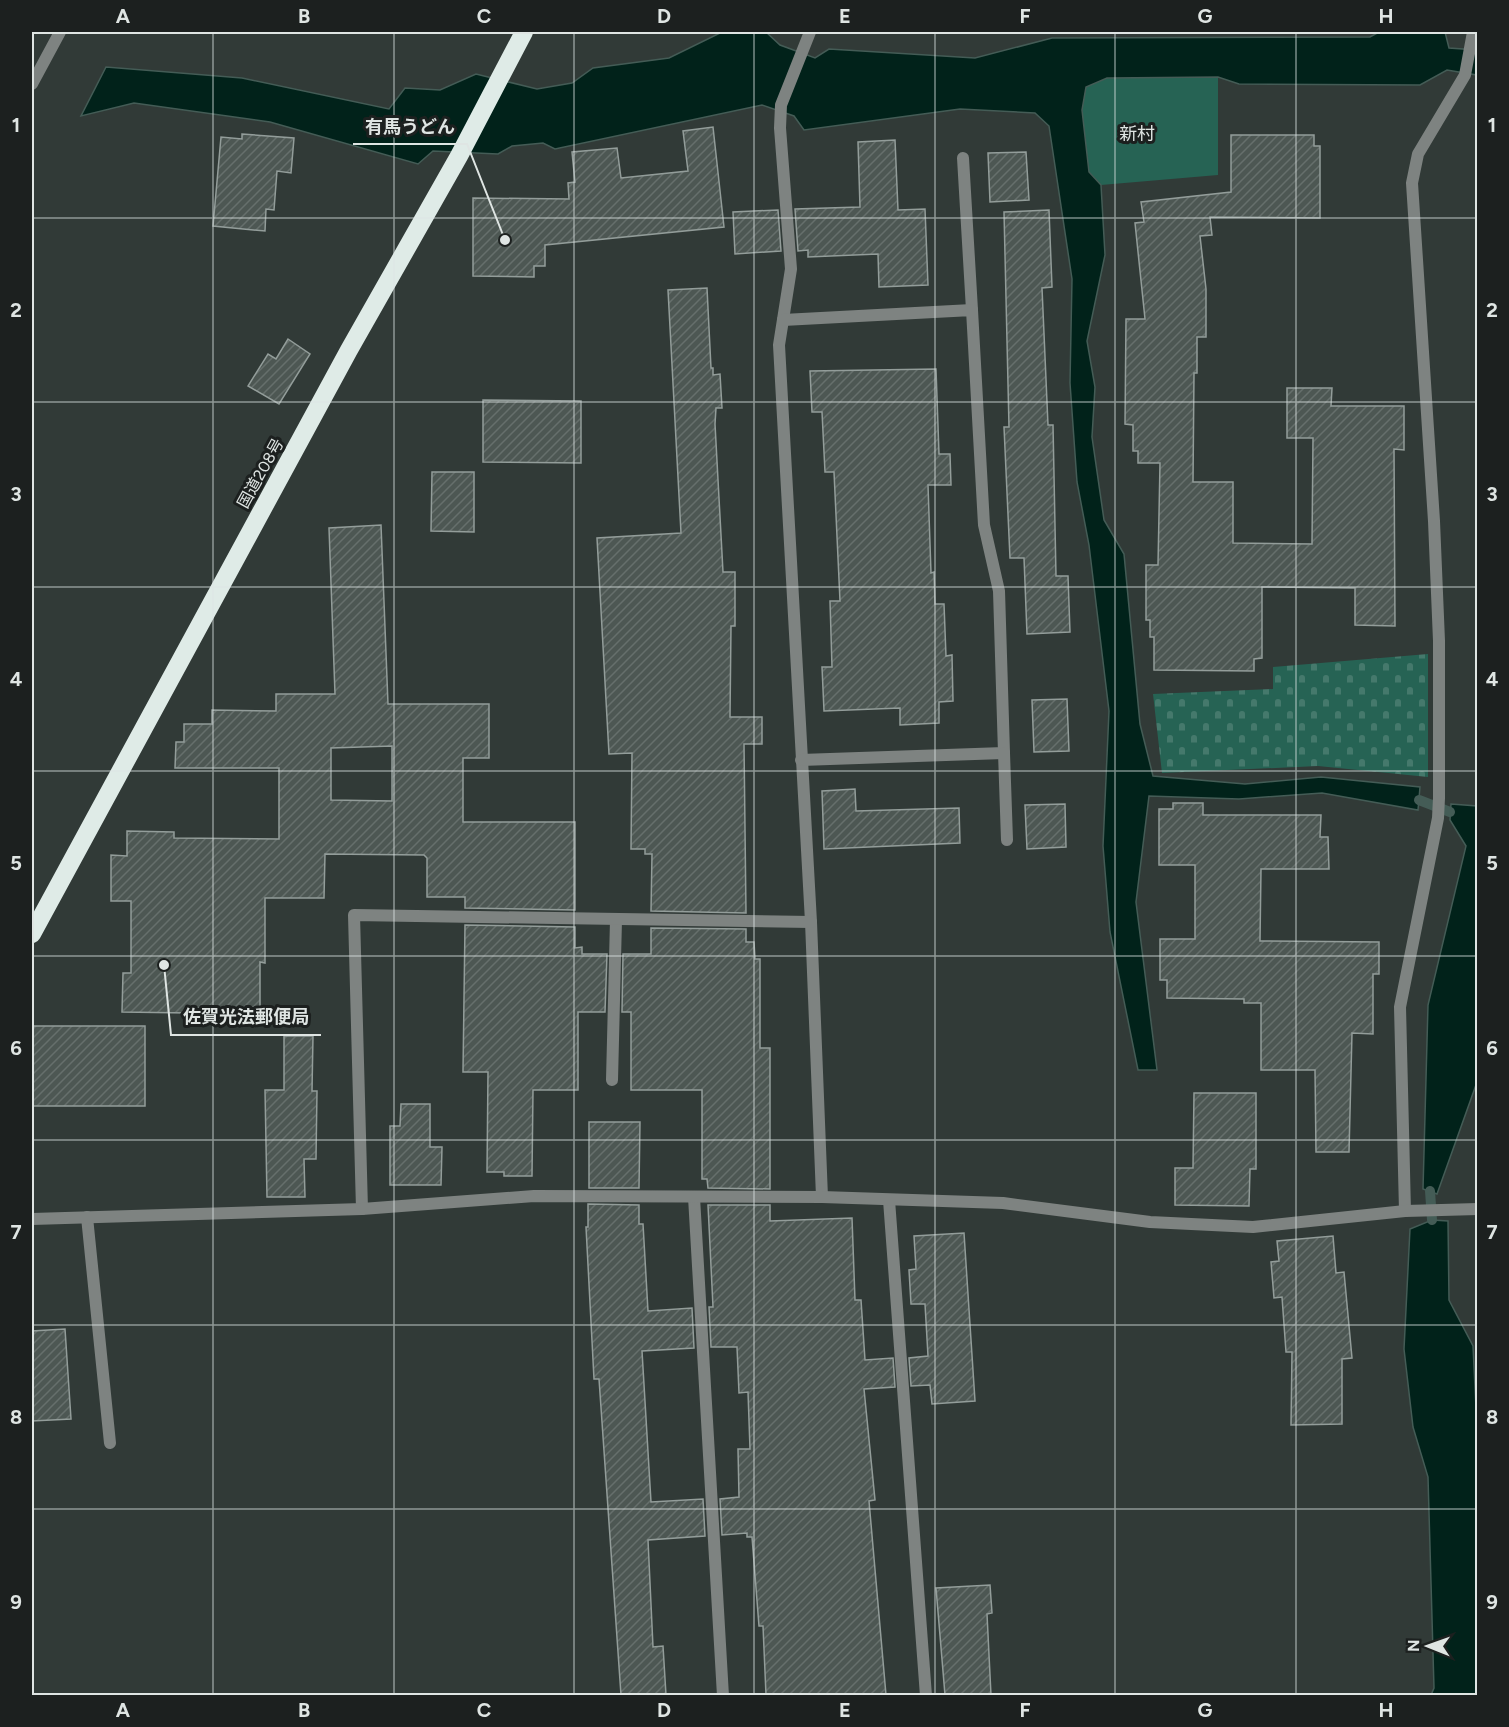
<svg xmlns="http://www.w3.org/2000/svg" width="1509" height="1727" viewBox="0 0 1509 1727" font-family="Figtree,'Noto Sans JP',sans-serif">
<defs>
<pattern id="cemetery-stones" width="16" height="16" patternUnits="userSpaceOnUse" patternTransform="scale(1.5)"><rect width="16" height="16" fill="#266354"/><path d="M2 7V4a2 2 0 0 1 4 0v3zM10 15v-3a2 2 0 0 1 4 0v3z" fill="#45796c"/></pattern>
<pattern id="building-hatch" width="6" height="6" patternUnits="userSpaceOnUse" patternTransform="scale(1.5)"><rect width="6" height="6" fill="#4d5753"/><path d="M-1 1l2-2M0 6l6-6M5 7l2-2" fill="none" stroke="#666f6c"/></pattern>
</defs>
<rect width="100%" height="100%" fill="#313a37"/>
<path fill="#266354" d="M 1218,77 L 1218,175 L 1101,185 L 1089,172 L 1082,110 L 1086,87 L 1107,78 Z"/>
<path fill="url(#cemetery-stones)" d="M 1428,654 L 1428,777 L 1318,766 L 1162,773 L 1153,694 L 1273,689 L 1273,667 Z"/>
<g fill="#01221a" stroke="#445c56" stroke-width="1.5">
<path d="M 722,32 L 766,32 L 780,45 L 815,58 L 829,49 L 975,58 L 1052,38 L 1370,37 L 1379,32 L 1445,32 L 1449,48 L 1477,50 L 1477,75 L 1447,70 L 1420,85 L 1239,84 L 1218,77 L 1107,78 L 1086,87 L 1082,110 L 1089,172 L 1101,185 L 1105,255 L 1087,341 L 1095,387 L 1092,437 L 1104,520 L 1124,554 L 1140,724 L 1153,776 L 1245,784 L 1321,777 L 1420,787 L 1418,810 L 1322,793 L 1239,799 L 1149,796 L 1136,902 L 1157,1070 L 1138,1070 L 1110,932 L 1103,846 L 1109,711 L 1089,545 L 1077,482 L 1070,383 L 1072,279 L 1049,126 L 1035,113 L 960,109 L 804,130 L 794,116 L 762,105 L 555,149 L 543,143 L 512,146 L 498,154 L 433,151 L 418,164 L 270,122 L 134,103 L 81,116 L 106,67 L 242,78 L 389,109 L 405,88 L 440,90 L 476,74 L 537,89 L 572,83 L 593,68 L 669,58 Z"/>
<path d="M 1451,804 L 1477,806 L 1477,1082 L 1437,1194 L 1423,1189 L 1428,1005 L 1466,846 L 1450,820 Z"/>
<path d="M 1432,1220 L 1448,1221 L 1449,1300 L 1473,1346 L 1478,1449 L 1477,1695 L 1431,1695 L 1434,1688 L 1428,1477 L 1413,1427 L 1404,1349 L 1410,1229 Z"/>
</g>
<g fill="none" stroke-linecap="round" stroke-linejoin="round">
<g stroke="#445c56" stroke-width="10">
<path d="M 1419,800 L 1450,812"/>
<path d="M 1430,1191 L 1432,1220"/>
</g>
</g>
<g fill="url(#building-hatch)" stroke="#939d9a" stroke-width="1.5" fill-rule="evenodd">
<path d="M 713,127 L 724,227 L 545,245 L 545,266 L 534,266 L 534,277 L 473,276 L 473,198 L 569,199 L 568,183 L 575,182 L 572,152 L 617,148 L 621,178 L 688,171 L 683,131 Z"/>
<path d="M 242,134 L 294,138 L 291,173 L 277,171 L 274,210 L 266,209 L 265,231 L 213,226 L 221,137 L 242,139 Z"/>
<path d="M 1231,135 L 1314,135 L 1314,146 L 1320,146 L 1320,218 L 1210,217 L 1212,235 L 1200,236 L 1206,289 L 1206,337 L 1197,337 L 1197,373 L 1194,373 L 1193,482 L 1233,482 L 1233,543 L 1312,544 L 1313,438 L 1287,438 L 1287,388 L 1332,388 L 1331,406 L 1404,406 L 1404,450 L 1394,449 L 1395,626 L 1355,625 L 1355,588 L 1262,587 L 1262,658 L 1254,659 L 1254,671 L 1154,670 L 1154,637 L 1150,637 L 1150,620 L 1146,620 L 1146,565 L 1158,565 L 1160,463 L 1138,463 L 1138,451 L 1133,451 L 1133,425 L 1125,424 L 1126,319 L 1145,319 L 1135,223 L 1144,222 L 1141,202 L 1231,192 Z"/>
<path d="M 895,140 L 898,210 L 925,209 L 928,285 L 879,287 L 878,254 L 808,257 L 808,250 L 798,251 L 795,209 L 860,207 L 858,142 Z"/>
<path d="M 1026,152 L 1029,200 L 990,202 L 988,153 Z"/>
<path d="M 778,210 L 781,251 L 735,254 L 733,212 Z"/>
<path d="M 1049,210 L 1052,287 L 1042,288 L 1048,425 L 1053,425 L 1056,576 L 1068,576 L 1070,632 L 1027,634 L 1024,558 L 1010,558 L 1004,427 L 1009,427 L 1004,212 Z"/>
<path d="M 707,288 L 711,368 L 713,368 L 713,375 L 720,374 L 722,408 L 716,408 L 715,424 L 723,572 L 735,572 L 735,626 L 731,626 L 730,717 L 762,717 L 762,744 L 744,744 L 746,913 L 651,911 L 652,854 L 645,854 L 645,849 L 631,849 L 632,753 L 609,754 L 597,538 L 681,533 L 668,290 Z"/>
<path d="M 288,339 L 310,354 L 279,404 L 248,386 L 268,354 L 276,359 Z"/>
<path d="M 936,369 L 939,454 L 950,454 L 951,485 L 928,485 L 931,573 L 934,572 L 935,604 L 944,604 L 946,656 L 952,655 L 953,701 L 939,702 L 939,723 L 900,725 L 900,708 L 824,711 L 822,667 L 832,667 L 830,601 L 840,601 L 834,472 L 825,472 L 822,412 L 812,412 L 810,371 Z"/>
<path d="M 483,400 L 581,401 L 581,463 L 483,462 Z"/>
<path d="M 432,472 L 474,472 L 474,532 L 431,531 Z"/>
<path d="M 381,525 L 388,704 L 489,704 L 489,758 L 463,758 L 463,822 L 575,822 L 575,910 L 465,908 L 465,897 L 427,897 L 427,858 L 424,855 L 325,854 L 324,898 L 265,898 L 265,963 L 260,962 L 260,1014 L 122,1012 L 123,973 L 131,973 L 131,901 L 111,901 L 111,855 L 127,856 L 127,831 L 174,832 L 174,838 L 279,839 L 279,768 L 175,768 L 176,742 L 184,742 L 184,724 L 212,724 L 212,710 L 276,711 L 276,694 L 335,694 L 329,528 ZM 392,746 L 392,801 L 331,800 L 331,748 Z"/>
<path d="M 1067,699 L 1069,751 L 1034,752 L 1032,700 Z"/>
<path d="M 855,789 L 856,811 L 959,808 L 960,843 L 824,849 L 822,791 Z"/>
<path d="M 1173,803 L 1203,803 L 1203,815 L 1321,815 L 1320,837 L 1328,837 L 1329,869 L 1261,869 L 1260,941 L 1379,942 L 1379,974 L 1373,974 L 1373,1034 L 1352,1033 L 1349,1152 L 1316,1152 L 1315,1070 L 1261,1070 L 1261,1003 L 1244,1003 L 1244,999 L 1167,998 L 1167,980 L 1160,980 L 1160,939 L 1195,939 L 1195,865 L 1159,865 L 1159,809 L 1173,809 Z"/>
<path d="M 1065,804 L 1066,847 L 1027,849 L 1025,805 Z"/>
<path d="M 465,925 L 575,927 L 575,948 L 582,947 L 582,954 L 607,954 L 605,1012 L 578,1012 L 578,1090 L 533,1090 L 532,1176 L 504,1176 L 504,1172 L 487,1172 L 488,1072 L 463,1072 Z"/>
<path d="M 651,928 L 746,929 L 746,942 L 754,942 L 755,959 L 760,959 L 760,1048 L 770,1048 L 770,1189 L 708,1188 L 707,1179 L 702,1179 L 702,1090 L 631,1090 L 631,1012 L 622,1012 L 623,954 L 651,954 Z"/>
<rect x="32" y="1026" width="113" height="80"/>
<path d="M 284,1036 L 313,1036 L 312,1091 L 317,1091 L 316,1159 L 304,1159 L 305,1197 L 267,1197 L 265,1090 L 284,1090 Z"/>
<path d="M 1194,1093 L 1256,1093 L 1256,1169 L 1250,1169 L 1249,1206 L 1175,1205 L 1175,1168 L 1193,1168 Z"/>
<path d="M 401,1104 L 430,1104 L 430,1147 L 442,1147 L 441,1185 L 390,1185 L 390,1126 L 400,1126 Z"/>
<path d="M 589,1122 L 640,1122 L 639,1188 L 589,1188 Z"/>
<path d="M 588,1204 L 639,1205 L 639,1224 L 643,1224 L 648,1311 L 692,1308 L 694,1348 L 642,1351 L 651,1502 L 703,1499 L 705,1536 L 648,1540 L 653,1647 L 663,1646 L 666,1695 L 621,1695 L 599,1379 L 594,1379 L 586,1227 L 588,1227 Z"/>
<path d="M 708,1205 L 770,1205 L 770,1221 L 852,1218 L 855,1300 L 861,1300 L 865,1360 L 893,1358 L 895,1387 L 864,1389 L 875,1500 L 869,1501 L 886,1695 L 766,1695 L 763,1626 L 759,1626 L 752,1537 L 747,1537 L 747,1533 L 722,1535 L 720,1499 L 739,1497 L 738,1449 L 750,1449 L 748,1392 L 739,1393 L 737,1347 L 711,1347 L 709,1307 L 713,1307 Z"/>
<path d="M 964,1233 L 975,1401 L 932,1404 L 930,1385 L 911,1386 L 909,1358 L 928,1356 L 925,1304 L 911,1304 L 909,1270 L 916,1269 L 914,1236 Z"/>
<path d="M 1333,1236 L 1336,1273 L 1344,1272 L 1352,1358 L 1342,1359 L 1342,1424 L 1291,1425 L 1292,1352 L 1286,1352 L 1282,1297 L 1274,1298 L 1271,1262 L 1279,1261 L 1277,1241 Z"/>
<path d="M 65,1329 L 71,1419 L 32,1421 L 32,1331 Z"/>
<path d="M 990,1585 L 992,1613 L 987,1614 L 991,1695 L 945,1695 L 936,1588 Z"/>
</g>
<g fill="none" stroke-linecap="round" stroke-linejoin="round">
<g stroke="#7e8381" stroke-width="12">
<path d="M 810,32 L 781,105 L 780,128 L 791,269 L 779,345 L 811,922 L 822,1197"/>
<path d="M 32,84 L 60,32"/>
<path d="M 963,158 L 972,310"/>
<path d="M 783,320 L 972,310 L 984,525 L 999,591 L 1004,753 L 801,760"/>
<path d="M 1004,753 L 1007,840"/>
<path d="M 612,1080 L 616,920"/>
<path d="M 694,1197 L 723,1696"/>
<path d="M 889,1200 L 926,1696"/>
<path d="M 362,1209 L 354,915 L 811,922"/>
<path d="M 1405,1211 L 1400,1007 L 1438,818 L 1439,798 L 1439,641 L 1434,521 L 1412,183 L 1418,154 L 1465,75 L 1473,32"/>
<path d="M 87,1217 L 110,1443"/>
<path d="M 32,1219 L 362,1209 L 534,1196 L 822,1197 L 1003,1203 L 1150,1222 L 1253,1227 L 1405,1211 L 1478,1209"/>
</g>
<path stroke="#dfebe7" stroke-width="18" d="M 32,934 L 349,350 L 459,156 L 524,32"/>
</g>
<path fill="none" stroke="#dfe5e3" stroke-width="1.5" stroke-opacity="0.55" d="M 213,32 L 213,1696M 394,32 L 394,1696M 574,32 L 574,1696M 754,32 L 754,1696M 935,32 L 935,1696M 1115,32 L 1115,1696M 1296,32 L 1296,1696M 32,218 L 1478,218M 32,402 L 1478,402M 32,587 L 1478,587M 32,771 L 1478,771M 32,956 L 1478,956M 32,1140 L 1478,1140M 32,1325 L 1478,1325M 32,1509 L 1478,1509"/>
<g text-anchor="middle" stroke-width="6" stroke-linejoin="round" paint-order="stroke">
<g font-size="16" fill="#dfe5e3" stroke="#1c201f">
<text transform="translate(260 473) rotate(-61)" y="6">国道208号</text>
</g>
<g font-size="18" fill="#dfe5e3" stroke="#1c201f">
<text x="1137" y="140">新村</text>
</g>
</g>
<path fill="none" stroke="#dfe5e3" stroke-width="2" d="M505 240L467 144H353M164 965L171 1035H321"/>
<g fill="#dfe5e3" stroke="#1c201f" stroke-width="2">
<circle cx="505" cy="240" r="6"/>
<circle cx="164" cy="965" r="6"/>
</g>
<g font-size="18" text-anchor="middle" font-weight="bold" fill="#dfe5e3" stroke="#1c201f" stroke-width="6" stroke-linejoin="round" paint-order="stroke">
<text x="410" y="133">有馬うどん</text>
<text x="246" y="1023">佐賀光法郵便局</text>
</g>
<rect width="1509" height="1727" fill="none" stroke="#1c201f" stroke-width="66"/>
<g transform="translate(1428 1646) rotate(271)" stroke="#1c201f" stroke-width="4.5" paint-order="stroke">
<path d="M0-4.5L10 22L0 15L-10 22Z" fill="#dfe5e3"/>
<text y="-9" font-size="16" font-weight="bold" text-anchor="middle" fill="#dfe5e3">N</text>
</g>
<rect x="33" y="33" width="1443" height="1661" fill="none" stroke="#dfe5e3" stroke-width="2"/>
<g font-size="20" text-anchor="middle" font-weight="bold" fill="#dfe5e3">
<text x="123" y="23">A</text>
<text x="304" y="23">B</text>
<text x="484" y="23">C</text>
<text x="664" y="23">D</text>
<text x="845" y="23">E</text>
<text x="1025" y="23">F</text>
<text x="1205" y="23">G</text>
<text x="1386" y="23">H</text>
<text x="16" y="132">1</text>
<text x="1492" y="132">1</text>
<text x="16" y="317">2</text>
<text x="1492" y="317">2</text>
<text x="16" y="501">3</text>
<text x="1492" y="501">3</text>
<text x="16" y="686">4</text>
<text x="1492" y="686">4</text>
<text x="16" y="870">5</text>
<text x="1492" y="870">5</text>
<text x="16" y="1055">6</text>
<text x="1492" y="1055">6</text>
<text x="16" y="1239">7</text>
<text x="1492" y="1239">7</text>
<text x="16" y="1424">8</text>
<text x="1492" y="1424">8</text>
<text x="16" y="1609">9</text>
<text x="1492" y="1609">9</text>
<text x="123" y="1717">A</text>
<text x="304" y="1717">B</text>
<text x="484" y="1717">C</text>
<text x="664" y="1717">D</text>
<text x="845" y="1717">E</text>
<text x="1025" y="1717">F</text>
<text x="1205" y="1717">G</text>
<text x="1386" y="1717">H</text>
</g>
</svg>
